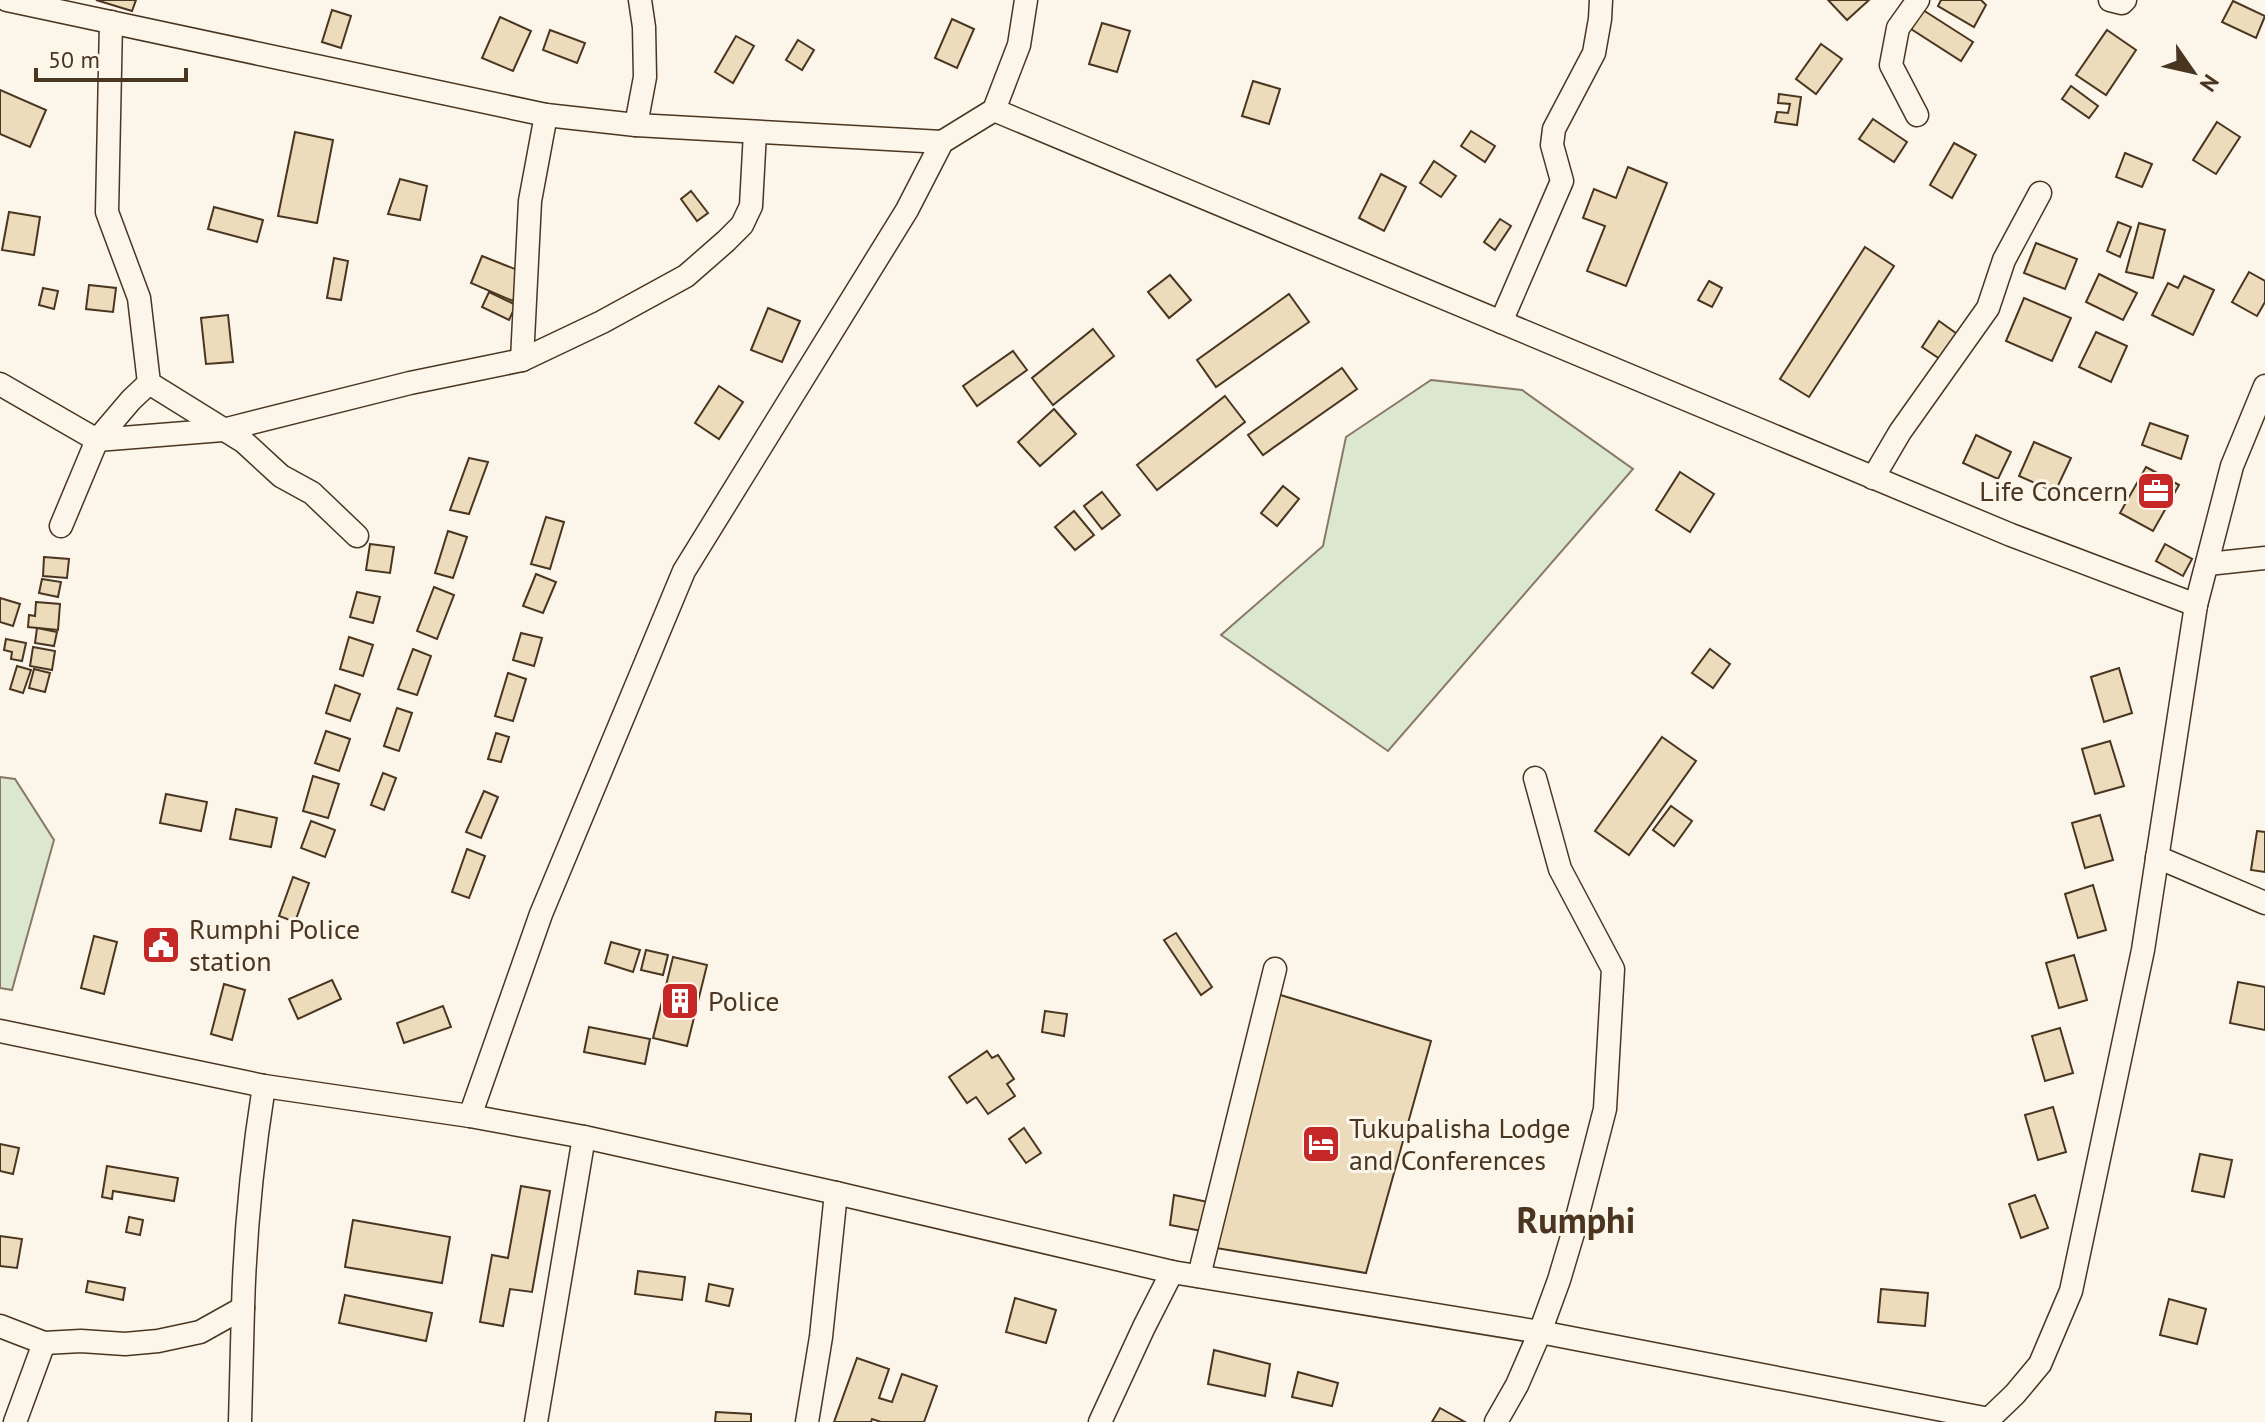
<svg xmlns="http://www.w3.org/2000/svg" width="2265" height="1422" viewBox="0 0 2265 1422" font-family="'PT Sans',sans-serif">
<rect width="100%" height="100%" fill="#fbf6e9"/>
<g fill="#dce7d0" stroke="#887966" stroke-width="2">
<path d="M 1431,380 L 1522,390 L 1633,469 L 1388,751 L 1221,635 L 1323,546 L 1346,437 Z"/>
<path d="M 0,777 L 15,779 L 54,840 L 12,990 L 0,988 Z"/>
</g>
<g fill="#ecdcbc" stroke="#4a3520" stroke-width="2">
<path d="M 96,0 L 136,0 L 132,11 Z"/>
<path d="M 1828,0 L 1869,0 L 1847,20 Z"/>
<path d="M 1941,0 L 1981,0 L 1986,5 L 1974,27 L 1938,6 Z"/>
<path d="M 2233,1 L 2265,16 L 2256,38 L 2222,22 Z"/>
<path d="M 332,10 L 351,16 L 341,48 L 322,42 Z"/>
<path d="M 1923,10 L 1973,42 L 1961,61 L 1911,29 Z"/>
<path d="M 500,17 L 531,31 L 513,71 L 482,58 Z"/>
<path d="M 952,19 L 974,29 L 957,68 L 935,58 Z"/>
<path d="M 1102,23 L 1130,31 L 1117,72 L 1089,64 Z"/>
<path d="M 550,30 L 585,43 L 577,63 L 543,50 Z"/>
<path d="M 2107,30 L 2136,50 L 2106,95 L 2076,75 Z"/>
<path d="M 736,36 L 754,46 L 733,83 L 715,72 Z"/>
<path d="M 798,40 L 814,50 L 802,70 L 786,60 Z"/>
<path d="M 1821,44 L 1842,59 L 1816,94 L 1796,79 Z"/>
<path d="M 1253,81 L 1280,89 L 1269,124 L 1242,116 Z"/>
<path d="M 2071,86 L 2098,106 L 2089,118 L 2062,99 Z"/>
<path d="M 0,90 L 46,110 L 30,147 L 0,134 Z"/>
<path d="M 1779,94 L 1801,97 L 1797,125 L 1775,122 L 1777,112 L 1788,113 L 1790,104 L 1778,103 Z"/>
<path d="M 1873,119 L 1907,142 L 1894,162 L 1859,139 Z"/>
<path d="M 2217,122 L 2240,137 L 2216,174 L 2193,160 Z"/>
<path d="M 1471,131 L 1495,146 L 1485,162 L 1461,146 Z"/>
<path d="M 295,132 L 333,140 L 317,223 L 278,216 Z"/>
<path d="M 1954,143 L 1976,155 L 1952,198 L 1930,185 Z"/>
<path d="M 2125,153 L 2152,164 L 2142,187 L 2116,177 Z"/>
<path d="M 1434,161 L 1456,176 L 1441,197 L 1420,183 Z"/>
<path d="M 1628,167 L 1667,183 L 1626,286 L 1587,271 L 1605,226 L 1583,218 L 1594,189 L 1616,198 Z"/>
<path d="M 1381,174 L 1406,187 L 1384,231 L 1359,218 Z"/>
<path d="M 400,179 L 427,186 L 420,220 L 388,214 Z"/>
<path d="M 691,191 L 708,213 L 697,221 L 681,199 Z"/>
<path d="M 214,207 L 263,220 L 257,242 L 208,229 Z"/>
<path d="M 9,212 L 40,217 L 34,255 L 2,250 Z"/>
<path d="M 1500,219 L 1511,226 L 1495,250 L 1484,242 Z"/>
<path d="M 2118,222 L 2131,227 L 2120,257 L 2107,251 Z"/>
<path d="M 2139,223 L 2165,230 L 2153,278 L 2126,272 Z"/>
<path d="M 2036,243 L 2077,259 L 2065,289 L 2024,273 Z"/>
<path d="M 1865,247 L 1894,266 L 1809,397 L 1780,379 Z"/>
<path d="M 482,256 L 525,273 L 513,301 L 471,283 Z"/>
<path d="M 334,258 L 348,261 L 341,300 L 327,298 Z"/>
<path d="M 2249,272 L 2265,281 L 2265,302 L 2257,316 L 2232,302 Z"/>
<path d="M 2099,274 L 2137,293 L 2123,320 L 2086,302 Z"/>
<path d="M 1170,275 L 1191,300 L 1169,318 L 1148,292 Z"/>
<path d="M 2184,276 L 2214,290 L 2193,335 L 2152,315 L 2168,283 L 2178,288 Z"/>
<path d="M 1709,281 L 1722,288 L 1712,307 L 1698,300 Z"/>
<path d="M 89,285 L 116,288 L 113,312 L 86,309 Z"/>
<path d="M 43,288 L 58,291 L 54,309 L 39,305 Z"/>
<path d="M 489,292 L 516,305 L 509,320 L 482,307 Z"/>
<path d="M 1289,294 L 1309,322 L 1216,387 L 1197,360 Z"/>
<path d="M 2024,298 L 2071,318 L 2052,361 L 2006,341 Z"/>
<path d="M 768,308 L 800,321 L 782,362 L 751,350 Z"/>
<path d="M 228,315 L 233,362 L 206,364 L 201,318 Z"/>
<path d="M 1939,321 L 1960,336 L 1943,361 L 1922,347 Z"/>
<path d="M 1093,329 L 1114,356 L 1053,405 L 1032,378 Z"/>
<path d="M 2096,332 L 2127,346 L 2111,382 L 2079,367 Z"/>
<path d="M 1013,351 L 1027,370 L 977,406 L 963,386 Z"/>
<path d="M 1342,368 L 1357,389 L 1263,455 L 1248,435 Z"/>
<path d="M 719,386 L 743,402 L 719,439 L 695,423 Z"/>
<path d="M 1225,396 L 1245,422 L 1157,490 L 1137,465 Z"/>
<path d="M 1054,409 L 1076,434 L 1040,466 L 1018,442 Z"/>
<path d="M 2150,423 L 2188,436 L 2181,459 L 2142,445 Z"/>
<path d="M 1976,435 L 2011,452 L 1998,479 L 1963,463 Z"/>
<path d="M 2034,442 L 2071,458 L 2055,492 L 2019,476 Z"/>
<path d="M 469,458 L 488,462 L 469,514 L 450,510 Z"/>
<path d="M 2146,467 L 2179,485 L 2153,531 L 2120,513 Z"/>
<path d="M 1680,472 L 1714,494 L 1690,532 L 1656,510 Z"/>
<path d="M 1283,486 L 1299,499 L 1277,526 L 1261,513 Z"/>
<path d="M 1102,492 L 1120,515 L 1102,529 L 1084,506 Z"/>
<path d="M 1074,511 L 1094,535 L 1075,550 L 1055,527 Z"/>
<path d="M 546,517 L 564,522 L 550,569 L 531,564 Z"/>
<path d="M 448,531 L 467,537 L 453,578 L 435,573 Z"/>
<path d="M 370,544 L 394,547 L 390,573 L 366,570 Z"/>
<path d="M 2165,544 L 2192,559 L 2183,576 L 2156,561 Z"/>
<path d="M 44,557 L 69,559 L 67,578 L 43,576 Z"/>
<path d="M 536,574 L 556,582 L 543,613 L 523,606 Z"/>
<path d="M 42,579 L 61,582 L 58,597 L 39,593 Z"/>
<path d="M 434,587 L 454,595 L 437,639 L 417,631 Z"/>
<path d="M 357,592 L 380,597 L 373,623 L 350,617 Z"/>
<path d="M 0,598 L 20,604 L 13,626 L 0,622 Z"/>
<path d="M 36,602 L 60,604 L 58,630 L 28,627 L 29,615 L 35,616 Z"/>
<path d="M 37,628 L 57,632 L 54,646 L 35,643 Z"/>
<path d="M 521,633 L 542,638 L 534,666 L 513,660 Z"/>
<path d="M 349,637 L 373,645 L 363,676 L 340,669 Z"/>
<path d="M 6,639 L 26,643 L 22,661 L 11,659 L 12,652 L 4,650 Z"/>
<path d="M 33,647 L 55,651 L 52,670 L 30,666 Z"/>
<path d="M 413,649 L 431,656 L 417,695 L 398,689 Z"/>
<path d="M 1710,649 L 1730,664 L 1713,688 L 1692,673 Z"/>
<path d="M 17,666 L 31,670 L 23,693 L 10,689 Z"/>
<path d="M 2119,668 L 2132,713 L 2104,722 L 2091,677 Z"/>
<path d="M 34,669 L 50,673 L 45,692 L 29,688 Z"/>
<path d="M 508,673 L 526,679 L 513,721 L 495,716 Z"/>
<path d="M 335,685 L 360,694 L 350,721 L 326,713 Z"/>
<path d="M 397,708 L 412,713 L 399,751 L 384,746 Z"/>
<path d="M 326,731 L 350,739 L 339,771 L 315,763 Z"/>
<path d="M 496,733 L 509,737 L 501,762 L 488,759 Z"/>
<path d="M 1662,737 L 1696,761 L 1629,855 L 1595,831 Z"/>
<path d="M 2110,741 L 2124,786 L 2095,794 L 2082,749 Z"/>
<path d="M 383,773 L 396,778 L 384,810 L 371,805 Z"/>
<path d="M 313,776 L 339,784 L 328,818 L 303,811 Z"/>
<path d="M 484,791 L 498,797 L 481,838 L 466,832 Z"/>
<path d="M 166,794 L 207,802 L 201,831 L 160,823 Z"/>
<path d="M 1671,806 L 1692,821 L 1674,846 L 1653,830 Z"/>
<path d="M 236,809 L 277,818 L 271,847 L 230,839 Z"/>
<path d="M 2100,815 L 2113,860 L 2085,868 L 2072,823 Z"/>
<path d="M 311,821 L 335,830 L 325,857 L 301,848 Z"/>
<path d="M 2257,831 L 2265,832 L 2265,872 L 2251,870 Z"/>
<path d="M 467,849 L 485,856 L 469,898 L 452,892 Z"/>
<path d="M 293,877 L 309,883 L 295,922 L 279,916 Z"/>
<path d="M 2093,885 L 2106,930 L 2078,938 L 2065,894 Z"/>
<path d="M 1176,933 L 1212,987 L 1201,995 L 1164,940 Z"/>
<path d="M 94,936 L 117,942 L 104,994 L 81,988 Z"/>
<path d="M 611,942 L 640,950 L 633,972 L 605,963 Z"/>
<path d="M 646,950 L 668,955 L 663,975 L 641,970 Z"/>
<path d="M 2074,955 L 2087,1000 L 2059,1008 L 2046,963 Z"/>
<path d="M 673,957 L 707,965 L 687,1046 L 653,1038 Z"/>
<path d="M 332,980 L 341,999 L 298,1019 L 289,999 Z"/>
<path d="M 2238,982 L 2265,987 L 2265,1030 L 2230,1023 Z"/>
<path d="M 224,984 L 245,990 L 232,1040 L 211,1034 Z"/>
<path d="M 1274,993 L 1431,1041 L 1366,1273 L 1216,1248 Z"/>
<path d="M 443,1006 L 451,1027 L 404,1043 L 397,1023 Z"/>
<path d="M 1045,1011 L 1067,1014 L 1064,1036 L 1042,1032 Z"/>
<path d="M 589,1027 L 650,1039 L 645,1064 L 584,1052 Z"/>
<path d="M 2060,1028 L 2073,1073 L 2045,1081 L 2032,1036 Z"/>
<path d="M 987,1051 L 992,1058 L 998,1055 L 1014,1079 L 1007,1084 L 1015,1096 L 988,1114 L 976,1097 L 967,1103 L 949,1077 Z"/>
<path d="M 2053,1107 L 2066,1152 L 2038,1160 L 2025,1115 Z"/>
<path d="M 1024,1128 L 1041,1153 L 1026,1163 L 1009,1139 Z"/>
<path d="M 0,1144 L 19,1148 L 13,1174 L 0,1171 Z"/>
<path d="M 2200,1154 L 2232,1160 L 2224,1197 L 2192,1191 Z"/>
<path d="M 107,1166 L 178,1178 L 174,1201 L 113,1191 L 112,1199 L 102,1197 Z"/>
<path d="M 521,1186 L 550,1191 L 532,1292 L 510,1289 L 503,1326 L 480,1322 L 492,1255 L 508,1258 Z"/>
<path d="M 1174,1195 L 1208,1202 L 1202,1231 L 1170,1225 Z"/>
<path d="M 2035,1195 L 2048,1228 L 2021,1238 L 2009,1204 Z"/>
<path d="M 129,1217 L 143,1220 L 140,1235 L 126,1232 Z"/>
<path d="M 353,1220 L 450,1237 L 442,1283 L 345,1267 Z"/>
<path d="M 0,1236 L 22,1239 L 17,1268 L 0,1266 Z"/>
<path d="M 638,1271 L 685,1277 L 682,1300 L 635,1294 Z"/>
<path d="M 88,1281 L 125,1288 L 123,1300 L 86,1292 Z"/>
<path d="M 709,1284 L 733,1289 L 729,1306 L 706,1301 Z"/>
<path d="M 1881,1289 L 1928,1293 L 1925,1326 L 1878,1322 Z"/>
<path d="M 345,1295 L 432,1313 L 426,1341 L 339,1323 Z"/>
<path d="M 1015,1298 L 1056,1310 L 1046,1343 L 1006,1332 Z"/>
<path d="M 2169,1299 L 2206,1309 L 2197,1344 L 2160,1335 Z"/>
<path d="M 1214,1350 L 1270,1364 L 1265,1396 L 1208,1384 Z"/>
<path d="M 857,1358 L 889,1369 L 879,1398 L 892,1402 L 902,1374 L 937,1386 L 924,1422 L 881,1422 L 872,1419 L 871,1422 L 834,1422 Z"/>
<path d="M 1298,1372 L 1338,1383 L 1332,1406 L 1292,1397 Z"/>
<path d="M 1440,1408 L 1465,1422 L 1432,1422 Z"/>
<path d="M 716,1412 L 751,1414 L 751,1422 L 715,1422 Z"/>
</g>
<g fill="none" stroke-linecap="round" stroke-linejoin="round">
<defs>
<g id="minor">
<path d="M 7,0 L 546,115 L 636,125 L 942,142"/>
<path d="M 2110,0 L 2122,3 L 2125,0"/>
<path d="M 111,22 L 107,212 L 139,298 L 149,383 L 244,442 L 281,476 L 312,493 L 357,536"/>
<path d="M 994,110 L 2011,535 L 2196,605"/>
<path d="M 1917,115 L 1891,65 L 1898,28 L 1918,0"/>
<path d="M 636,125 L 645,77 L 644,27 L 640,0"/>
<path d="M 1501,322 L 1562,181 L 1552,145 L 1554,129 L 1594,53 L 1600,19 L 1601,0"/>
<path d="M 522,360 L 530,201 L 546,115"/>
<path d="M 0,384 L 97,440 L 223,430 L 410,383 L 522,360 L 602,322 L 686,276 L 726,241 L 742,225 L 751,206 L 755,132"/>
<path d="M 1873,478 L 1900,432 L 1988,308 L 2004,260 L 2040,193"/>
<path d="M 61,526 L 97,440 L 131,400 L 149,383"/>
<path d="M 2208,564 L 2265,558"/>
<path d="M 2157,857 L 2265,903"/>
<path d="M 0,1031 L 264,1086 L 470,1116 L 584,1137 L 836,1193 L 1172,1272 L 1540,1332 L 1989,1419 L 2015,1394 L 2040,1364 L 2071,1291 L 2143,950 L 2196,605 L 2232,466 L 2265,386"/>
<path d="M 470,1116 L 541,914 L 684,571 L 907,210 L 942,142 L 994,110 L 1019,45 L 1026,0"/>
<path d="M 1199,1276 L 1275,969"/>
<path d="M 0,1326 L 44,1343 L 81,1341 L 125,1344 L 158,1341 L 200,1332 L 243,1308 C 245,1233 252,1161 264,1086"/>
<path d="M 15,1422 L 44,1343"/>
<path d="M 240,1422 L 243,1308"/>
<path d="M 536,1422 L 584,1137"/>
<path d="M 807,1422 L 821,1337 L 836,1193"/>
<path d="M 1100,1422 L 1144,1327 L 1172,1272"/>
<path d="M 1496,1422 L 1517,1385 L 1540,1332 L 1559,1280 L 1573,1233 L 1605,1109 L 1613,969 L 1560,869 L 1535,778"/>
</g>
</defs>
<use href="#minor" stroke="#4a3520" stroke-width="25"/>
<use href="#minor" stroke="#fbf6e9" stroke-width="22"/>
</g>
<defs>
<symbol id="office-square" viewBox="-11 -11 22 22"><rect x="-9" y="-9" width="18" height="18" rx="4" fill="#c62828" stroke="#fbf6e9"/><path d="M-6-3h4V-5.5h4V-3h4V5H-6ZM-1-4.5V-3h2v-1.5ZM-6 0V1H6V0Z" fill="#fff"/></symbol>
<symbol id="civic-square" viewBox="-11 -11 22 22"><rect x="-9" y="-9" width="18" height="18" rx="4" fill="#c62828" stroke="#fbf6e9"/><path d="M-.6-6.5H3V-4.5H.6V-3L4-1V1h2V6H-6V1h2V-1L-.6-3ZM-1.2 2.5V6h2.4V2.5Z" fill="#fff"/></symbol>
<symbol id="building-square" viewBox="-11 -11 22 22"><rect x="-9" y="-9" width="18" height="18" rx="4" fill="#c62828" stroke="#fbf6e9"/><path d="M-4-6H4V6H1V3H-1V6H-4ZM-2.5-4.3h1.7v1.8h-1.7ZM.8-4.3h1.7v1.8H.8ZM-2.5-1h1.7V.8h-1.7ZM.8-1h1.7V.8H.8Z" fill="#fff"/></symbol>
<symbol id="hotel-square" viewBox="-11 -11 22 22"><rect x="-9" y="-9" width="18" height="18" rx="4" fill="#c62828" stroke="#fbf6e9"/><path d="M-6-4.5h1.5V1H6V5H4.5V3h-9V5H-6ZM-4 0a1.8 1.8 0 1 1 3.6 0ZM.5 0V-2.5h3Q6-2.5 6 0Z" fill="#fff"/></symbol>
</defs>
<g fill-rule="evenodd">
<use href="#office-square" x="2134" y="469" width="44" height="44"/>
<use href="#civic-square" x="139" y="923" width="44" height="44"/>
<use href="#building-square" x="658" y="979" width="44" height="44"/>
<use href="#hotel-square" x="1299" y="1122" width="44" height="44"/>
</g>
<g text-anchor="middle" stroke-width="6" stroke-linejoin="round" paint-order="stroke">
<g font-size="28" fill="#4a3520" stroke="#fbf6e9" text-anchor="start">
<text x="2128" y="501" text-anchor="end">Life Concern</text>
<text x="189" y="939">Rumphi Police<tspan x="189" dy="32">station</tspan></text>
<text x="708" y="1011">Police</text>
<text x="1349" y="1138">Tukupalisha Lodge<tspan x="1349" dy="32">and Conferences</tspan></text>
</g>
<g font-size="36" font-weight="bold" fill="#4a3520" stroke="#fbf6e9">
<text x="1576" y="1233">Rumphi</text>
</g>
</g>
<g transform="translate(2193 72) rotate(124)" stroke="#fbf6e9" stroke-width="6" paint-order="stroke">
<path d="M0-6L14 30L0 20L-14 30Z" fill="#4a3520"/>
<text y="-12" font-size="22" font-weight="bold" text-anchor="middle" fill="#4a3520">N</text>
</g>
<path d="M36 68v12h150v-12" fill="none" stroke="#4a3520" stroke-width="4"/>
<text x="48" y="68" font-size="24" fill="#4a3520" stroke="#fbf6e9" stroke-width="6" paint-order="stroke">50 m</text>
</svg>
